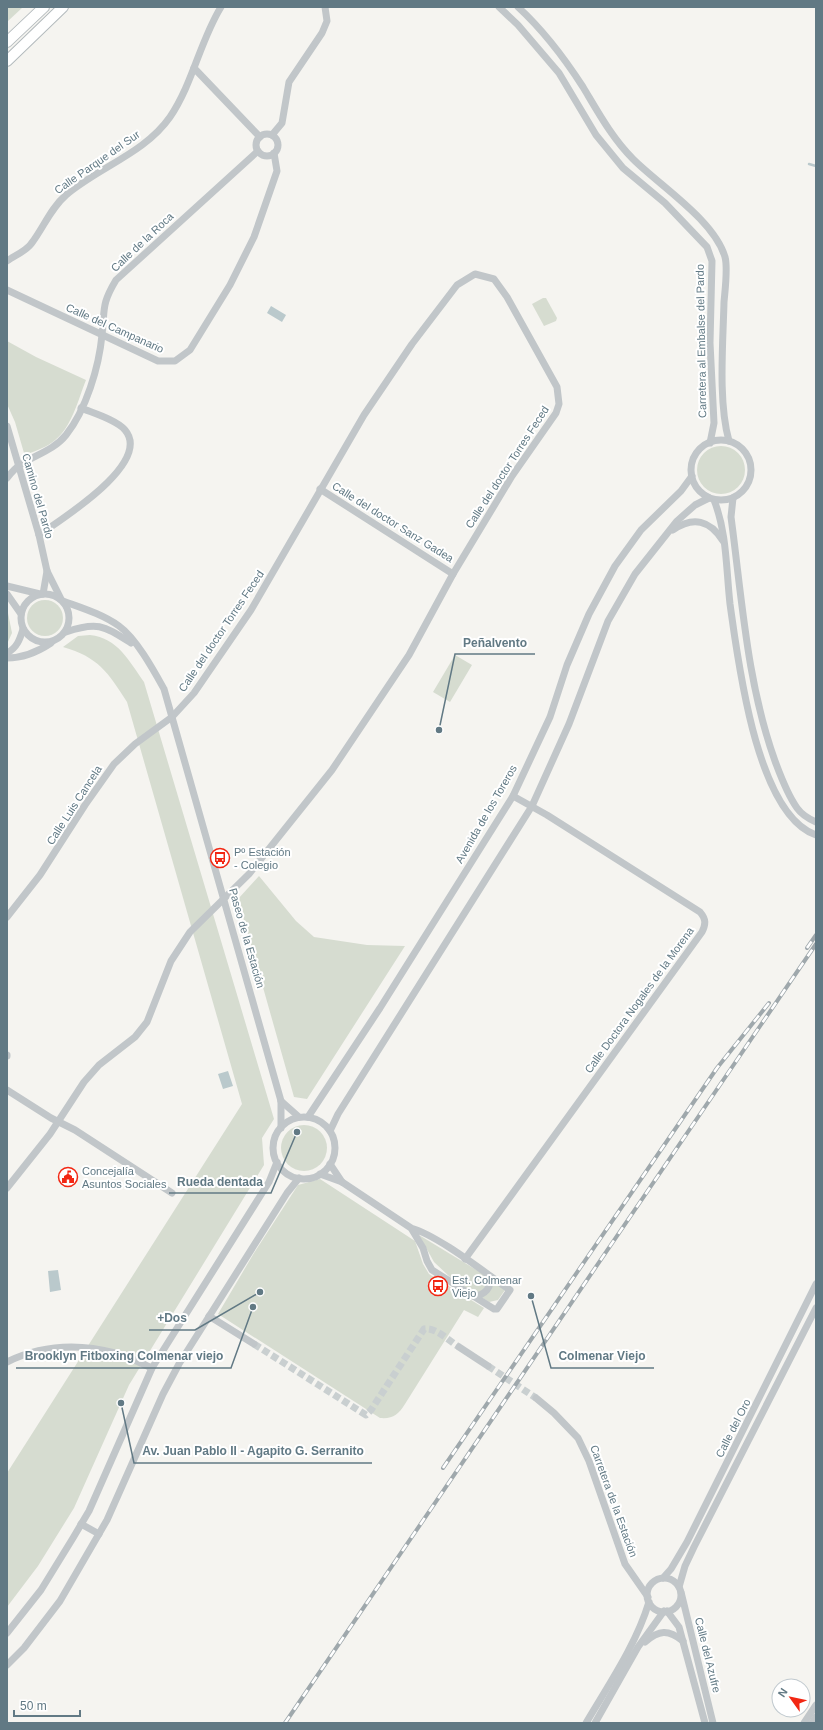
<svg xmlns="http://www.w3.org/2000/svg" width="823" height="1730" viewBox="0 0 823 1730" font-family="Arial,sans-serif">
<rect width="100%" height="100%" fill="#f5f4f0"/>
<g fill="#d6dcd0">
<path d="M 7,7 L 23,7 L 7,22 Z"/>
<path d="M 543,298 L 546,298 L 557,318 L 556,321 L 544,326 L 532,304 Z"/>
<path d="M 7,341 L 36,357 L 86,380 C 78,400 72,427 54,441 C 47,447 37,450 28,454 L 24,453 L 15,422 L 7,404 Z"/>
<circle cx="721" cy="470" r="24"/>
<circle cx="45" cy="618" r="18"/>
<path d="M 7,608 L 12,633 L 7,644 Z"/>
<path d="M 90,635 C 118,638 129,661 144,682 L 274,1119 L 262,1138 L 264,1165 L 129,1385 L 74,1508 L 38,1566 L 7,1607 L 7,1473 L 242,1104 L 127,702 C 108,672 98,657 63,647 L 78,636 Z"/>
<path d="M 455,655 L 472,665 L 450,702 L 433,692 Z"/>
<path d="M 259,876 L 296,921 L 314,937 L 367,945 L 405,946 L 307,1099 L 294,1097 L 238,899 Z"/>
<circle cx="304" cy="1148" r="23"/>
<path d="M 320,1179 L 415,1241 L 423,1264 L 429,1274 L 484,1308 L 478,1317 L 464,1310 L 405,1404 C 398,1415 393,1419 380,1418 L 218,1314 L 254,1253 L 298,1185 Z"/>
<path d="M 419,1235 L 488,1277 L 505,1290 L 498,1300 L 489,1302 L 451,1278 L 434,1262 Z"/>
</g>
<g fill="#bac9cc">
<path d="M 271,306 L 286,315 L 282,322 L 267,313 Z"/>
<path d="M 228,1071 L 233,1086 L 223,1089 L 218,1074 Z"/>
<path d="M 58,1270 L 61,1290 L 50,1292 L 48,1271 Z"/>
</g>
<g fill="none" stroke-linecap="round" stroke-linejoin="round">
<path stroke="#bac9cc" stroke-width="2.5" d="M 809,164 L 816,166"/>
<g stroke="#c9cfd0" stroke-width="7" stroke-dasharray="7 3.5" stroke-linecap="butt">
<path d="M 254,1344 L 366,1415 L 371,1410 L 424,1329 C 436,1327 449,1341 459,1347"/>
<path d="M 488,1366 L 536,1398"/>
</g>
<defs>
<g id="secondary">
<path d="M 7,42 L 44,7"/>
<path d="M 7,61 L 63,7"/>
</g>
</defs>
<use href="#secondary" stroke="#b3babd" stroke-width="12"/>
<g stroke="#c1c6c9" stroke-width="7">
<path d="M 499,7 L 518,25 L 559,73 L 596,135 L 623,168 L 665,203 L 707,247 L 712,261 L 710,343 L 714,423 L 710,443"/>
<path d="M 518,7 C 543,30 565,59 583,87 C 598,112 612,138 633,159 C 660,186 714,220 725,257 C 728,268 725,290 724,302 C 723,344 718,402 729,441"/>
<path d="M 194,68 L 260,137"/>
<circle cx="267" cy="145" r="11"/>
<path d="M 272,135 L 282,123 L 289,82 L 322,33 L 327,21 L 325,7"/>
<path d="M 7,261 C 14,256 26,251 31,244 C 44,227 50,209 66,195 C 99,167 145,153 170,117 C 193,83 200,41 221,7"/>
<path d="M 7,290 L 158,361 L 175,361 L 190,350 L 230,285 L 254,237 L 277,171 L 274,153"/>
<path d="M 7,426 L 39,535 L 47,571 L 61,599"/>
<circle cx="721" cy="470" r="30"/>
<path d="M 7,478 C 11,473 15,468 20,465 C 35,455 54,450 66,435 C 86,410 99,367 102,335 C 105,309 101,305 116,280 L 258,151"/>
<path d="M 320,489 L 453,574"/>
<path d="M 733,498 L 731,517 C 742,599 747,683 775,761 C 781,777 787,794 797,808 C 802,815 809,819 816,822"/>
<path d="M 714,500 C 727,533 726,568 730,604 C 738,660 756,814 816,835"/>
<path d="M 673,530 C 693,516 710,520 723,541"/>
<path d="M 39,535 C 60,520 153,463 125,430 C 117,420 93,413 81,408"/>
<path d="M 7,586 L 40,594"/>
<circle cx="45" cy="618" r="24"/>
<path d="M 7,594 L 21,614"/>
<path d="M 43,594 L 47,571"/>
<path d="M 63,601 C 82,608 102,614 119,626 C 136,638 154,671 164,689 L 281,1101 L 281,1128"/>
<path d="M 66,632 C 98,621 104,626 131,643"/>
<path d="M 7,653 C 17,648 20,639 23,629"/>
<path d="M 7,658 C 23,658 39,651 51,643"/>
<path d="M 7,917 L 40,875 L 85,805 L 114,764 L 135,744 L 172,717 L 194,693 L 251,610 L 364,415 L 412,344 L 457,285 L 475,274 L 494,279 L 507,297 L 557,387 L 559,404 L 556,413 L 512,476 L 453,574 L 409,655 L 332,770 L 249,874 L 190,932 L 171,961 L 147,1022 L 135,1037 L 99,1065 L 84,1082 L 50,1134 L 7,1188"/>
<path d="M 7,1056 L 7,1055"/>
<path d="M 7,1090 L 51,1118 L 75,1130 L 172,1193"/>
<path d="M 281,1101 L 299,1117"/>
<path d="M 308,1117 L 380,1008 L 513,796 L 550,717 L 567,665 L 589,614 L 615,566 L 641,530 L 681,491 L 692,476"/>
<circle cx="304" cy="1148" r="31"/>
<path d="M 330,1131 L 338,1114 L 532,806 L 569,724 L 608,621 L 635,574 L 677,521 L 695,505 L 709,498"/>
<path d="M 330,1164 L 342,1182"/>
<path d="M 320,1174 L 342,1182 L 411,1228 C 439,1236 485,1273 510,1290 L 497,1309 L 494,1309 L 432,1270 L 427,1261 L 423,1248 L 411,1228"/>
<path d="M 465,1259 L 702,932 C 706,924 706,919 700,912 L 547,815 L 513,796"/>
<path d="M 473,1296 C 484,1296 494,1287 488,1275"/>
<path d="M 209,1316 L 254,1344"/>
<path d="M 459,1347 L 488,1366"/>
<path d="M 7,1362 C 42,1345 77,1343 115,1353 C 128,1356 140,1363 152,1368"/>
<path d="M 536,1398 L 554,1413 L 578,1438 L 589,1461 L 625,1564 L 648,1597"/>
<path d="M 81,1524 L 99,1534"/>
<path d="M 663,1578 L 671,1569 L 687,1542 L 816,1284"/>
<circle cx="664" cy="1595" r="17"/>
<path d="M 679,1587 L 685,1566 L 694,1547 L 816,1308"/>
<path d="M 681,1592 L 713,1723"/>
<path d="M 667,1611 L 679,1627 L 705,1723"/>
<path d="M 7,1633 L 41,1590 L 73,1538 L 89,1511 L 152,1368 L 269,1182 L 277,1162"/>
<path d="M 645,1642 C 659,1630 668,1629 683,1641"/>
<path d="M 7,1665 L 24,1648 L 60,1601 L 107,1520 L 163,1394 L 179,1364 L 287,1193 L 299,1178"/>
<path d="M 586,1723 C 609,1684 636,1645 649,1602"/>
<path d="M 595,1723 L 638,1647 L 664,1611"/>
<path d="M 804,1723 L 816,1705"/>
<path d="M 812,1723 L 816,1717"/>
</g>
<use href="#secondary" stroke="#fff" stroke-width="10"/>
<defs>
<g id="rail">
<path d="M 807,948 L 816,935"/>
<path d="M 443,1468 L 717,1068 L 769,1003"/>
<path d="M 285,1723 L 816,944"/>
</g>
</defs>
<use href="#rail" stroke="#9fa8ac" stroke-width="4"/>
<use href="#rail" stroke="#fff" stroke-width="2.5" stroke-dasharray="8" stroke-linecap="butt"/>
</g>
<defs>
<symbol id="bus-ring" viewBox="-11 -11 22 22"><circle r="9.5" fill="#fff" stroke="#f22713" stroke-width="1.5"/><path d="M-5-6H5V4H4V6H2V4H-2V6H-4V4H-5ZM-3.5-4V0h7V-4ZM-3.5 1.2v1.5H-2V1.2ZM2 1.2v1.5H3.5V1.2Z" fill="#f22713"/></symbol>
<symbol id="civic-ring" viewBox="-11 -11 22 22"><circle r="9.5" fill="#fff" stroke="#f22713" stroke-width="1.5"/><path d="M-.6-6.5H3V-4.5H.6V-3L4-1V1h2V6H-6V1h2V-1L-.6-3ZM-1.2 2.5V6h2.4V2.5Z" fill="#f22713"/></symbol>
</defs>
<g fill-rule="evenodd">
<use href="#bus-ring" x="209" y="847" width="22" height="22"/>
<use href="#civic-ring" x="57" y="1166" width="22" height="22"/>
<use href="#bus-ring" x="427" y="1275" width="22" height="22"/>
</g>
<g text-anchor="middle" stroke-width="4" stroke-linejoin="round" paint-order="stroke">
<g font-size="11" fill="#617984" stroke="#fff">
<text transform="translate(97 162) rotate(-35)" y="4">Calle Parque del Sur</text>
<text transform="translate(142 242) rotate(-43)" y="4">Calle de la Roca</text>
<text transform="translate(115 328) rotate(24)" y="4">Calle del Campanario</text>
<text transform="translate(701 341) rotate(-91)" y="4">Carretera al Embalse del Pardo</text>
<text transform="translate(507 467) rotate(-57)" y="4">Calle del doctor Torres Feced</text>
<text transform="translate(38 496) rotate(74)" y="4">Camino del Pardo</text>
<text transform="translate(393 522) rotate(32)" y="4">Calle del doctor Sanz Gadea</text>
<text transform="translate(221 631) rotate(-56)" y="4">Calle del doctor Torres Feced</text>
<text transform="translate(74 805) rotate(-57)" y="4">Calle Luis Cancela</text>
<text transform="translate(486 814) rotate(-60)" y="4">Avenida de los Toreros</text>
<text transform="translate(247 938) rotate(74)" y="4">Paseo de la Estación</text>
<text transform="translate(639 1000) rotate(-54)" y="4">Calle Doctora Nogales de la Morena</text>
<text transform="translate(733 1428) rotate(-63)" y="4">Calle del Oro</text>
<text transform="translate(614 1501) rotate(70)" y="4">Carretera de la Estación</text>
<text transform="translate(708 1655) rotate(76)" y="4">Calle del Azufre</text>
</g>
<g font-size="11" fill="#617984" stroke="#fff" text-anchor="start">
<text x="234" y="856">Pº Estación<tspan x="234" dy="13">- Colegio</tspan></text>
<text x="82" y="1175">Concejalía<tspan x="82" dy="13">Asuntos Sociales</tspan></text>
<text x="452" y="1284">Est. Colmenar<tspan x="452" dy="13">Viejo</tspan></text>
</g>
</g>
<path fill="none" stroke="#617984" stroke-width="1.5" d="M439 730L455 654H535M297 1132L271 1193H169M260 1292L195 1330H149M531 1296L551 1368H654M253 1307L231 1368H16M121 1403L134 1463H372"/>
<g fill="#617984" stroke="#fff" stroke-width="1.5">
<circle cx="439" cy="730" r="4"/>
<circle cx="297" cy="1132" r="4"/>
<circle cx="260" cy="1292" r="4"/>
<circle cx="531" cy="1296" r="4"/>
<circle cx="253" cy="1307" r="4"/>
<circle cx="121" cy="1403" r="4"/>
</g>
<g font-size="12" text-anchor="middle" font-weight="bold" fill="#617984" stroke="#fff" stroke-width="4" stroke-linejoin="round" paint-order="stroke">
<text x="495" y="647">Peñalvento</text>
<text x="220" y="1186">Rueda dentada</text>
<text x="172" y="1322">+Dos</text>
<text x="602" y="1360">Colmenar Viejo</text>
<text x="124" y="1360">Brooklyn Fitboxing Colmenar viejo</text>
<text x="253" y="1455">Av. Juan Pablo II - Agapito G. Serranito</text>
</g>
<rect width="823" height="1730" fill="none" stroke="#617984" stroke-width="16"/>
<g transform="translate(791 1698) rotate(303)"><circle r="19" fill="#ffffff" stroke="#c0c9ce"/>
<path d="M0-3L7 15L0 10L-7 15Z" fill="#f22713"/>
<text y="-6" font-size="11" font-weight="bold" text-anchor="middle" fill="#617984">N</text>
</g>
<path d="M14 1710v6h66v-6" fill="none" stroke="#617984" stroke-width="2"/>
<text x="20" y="1710" font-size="12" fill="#617984" stroke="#ffffff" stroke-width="3" paint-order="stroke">50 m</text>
</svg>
